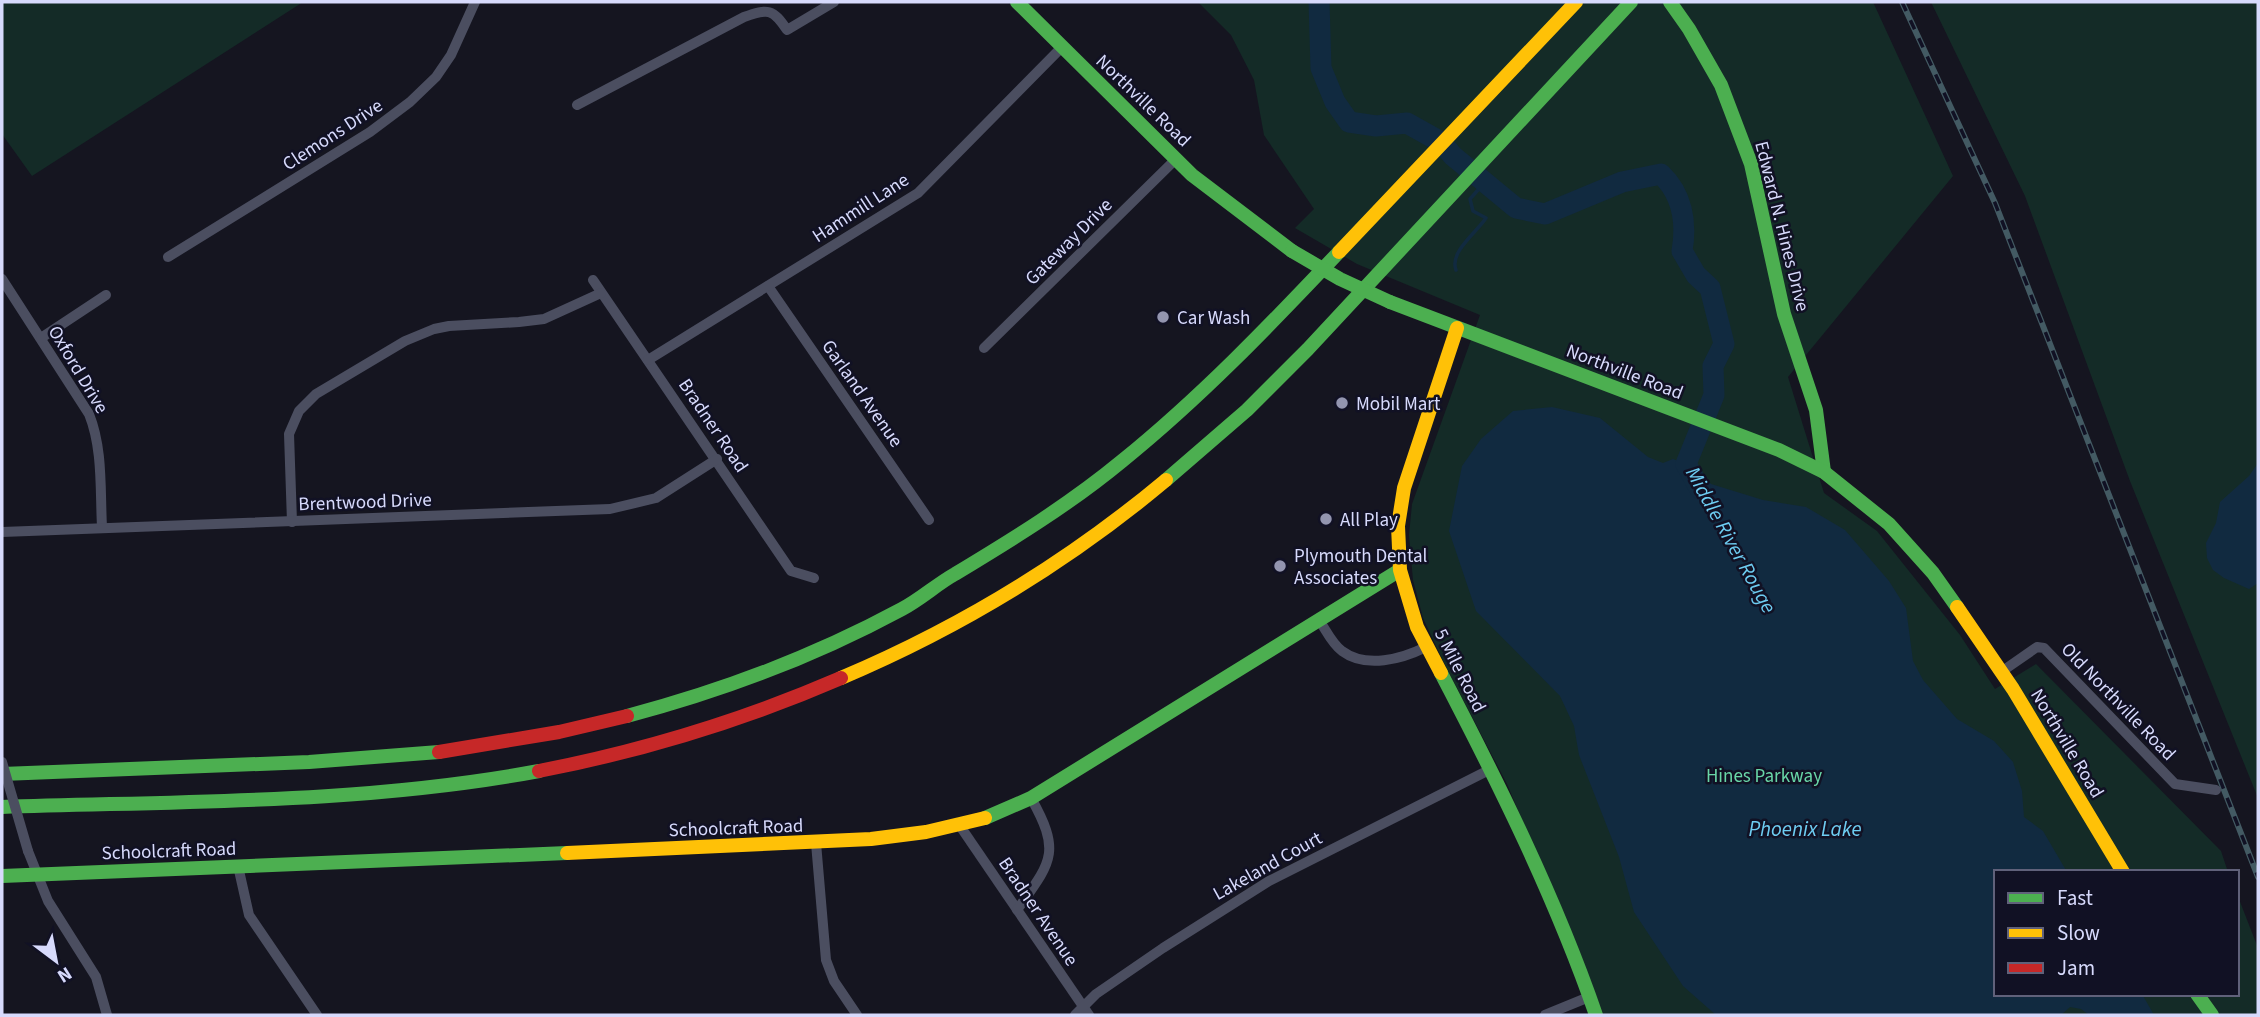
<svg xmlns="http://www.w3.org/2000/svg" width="2260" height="1017" viewBox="0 0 2260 1017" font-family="'Source Sans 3',sans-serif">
<rect width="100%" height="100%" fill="#151520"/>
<g fill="#142b27">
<path d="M 2,2 L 303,2 L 32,176 L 2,134 Z"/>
<path d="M 1198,2 L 1873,2 L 1953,176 L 1788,377 L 1824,493 L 1877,531 L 1960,635 L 1995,689 L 2036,664 L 2221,851 L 2228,872 L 1996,872 L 1996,994 L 2237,994 L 2237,894 L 2258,948 L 2258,1015 L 1604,1015 L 1507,784 L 1443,661 L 1423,618 L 1413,580 L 1409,535 L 1412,504 L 1480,315 L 1357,264 L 1295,228 L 1314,209 L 1264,135 L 1254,80 L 1231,35 Z"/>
<path d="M 1931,2 L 2258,2 L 2258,798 L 2130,481 L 2025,196 Z"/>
</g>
<g fill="#112a40">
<path d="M 1552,407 L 1600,418 L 1648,457 L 1663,463 L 1673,459 L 1698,469 L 1711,484 L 1763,500 L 1806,507 L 1845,530 L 1889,581 L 1906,608 L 1913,661 L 1923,680 L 1957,719 L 1994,741 L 2013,762 L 2022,791 L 2024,817 L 2043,831 L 2067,872 L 1996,872 L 1996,994 L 2142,994 L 2154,1015 L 2089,1015 L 2081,1009 L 2070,1007 L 2061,1015 L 1716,1015 L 1683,986 L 1634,912 L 1619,857 L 1579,755 L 1574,726 L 1560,696 L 1476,611 L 1449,531 L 1462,466 L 1481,439 L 1513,411 Z"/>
<path d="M 2258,463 L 2258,583 L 2249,589 L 2224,578 L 2213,570 L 2207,558 L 2206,543 L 2216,523 L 2220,502 L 2249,476 Z"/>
</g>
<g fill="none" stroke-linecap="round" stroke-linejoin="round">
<path stroke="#112a40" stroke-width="3.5" d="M 1456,270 C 1449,252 1477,232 1486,218 L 1473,211 L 1470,199 L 1485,182"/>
<path stroke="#112a40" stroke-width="21" d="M 1319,2 L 1321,68 L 1335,102 L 1349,122 L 1376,126 L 1407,123 L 1441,142 L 1453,156 L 1516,208 L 1545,214 L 1622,182 L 1661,174 C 1682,194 1687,222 1682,251 L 1696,275 L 1710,288 L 1724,344 L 1713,366 L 1714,395 L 1686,464 L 1700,489"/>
<g stroke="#4b4e60" stroke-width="10">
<path d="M 577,105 L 744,17 C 768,8 773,9 787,30 L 834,2"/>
<path d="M 168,257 L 370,132 L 410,102 L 436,77 L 451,55 L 475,2"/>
<path d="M 2,279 L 89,414 C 103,449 100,489 102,527"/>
<path d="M 593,280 L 791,571 L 814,578"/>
<path d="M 768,286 L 929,520"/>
<path d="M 41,338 L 106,295"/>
<path d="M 984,348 L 1176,159"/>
<path d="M 648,360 L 918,193 L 1062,47"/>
<path d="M 292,522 L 289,434 L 299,411 L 316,394 L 405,341 L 434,329 L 449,326 L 519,322 L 544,319 L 601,293"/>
<path d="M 2,532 L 610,509 L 656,498 L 717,459"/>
<path d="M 1319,620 C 1326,630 1332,644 1342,651 C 1366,669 1402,659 1426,647"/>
<path d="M 2001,672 L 2037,647 L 2044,648 L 2175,784 L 2216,790"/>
<path d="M 960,826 L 1089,1015"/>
<path d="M 816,843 L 826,960 L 834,981 L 857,1015"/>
<path d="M 28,851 L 48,901 L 96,977 L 107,1015"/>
<path d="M 238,866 L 249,915 L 317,1015"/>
<path d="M 1017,910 C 1051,862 1062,853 1031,798"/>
<path d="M 1075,1015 L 1096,994 L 1163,948 L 1269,881 L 1491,769"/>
<path d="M 1545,1015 L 1589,997"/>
</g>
<g stroke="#4caf50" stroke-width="14">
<path d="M 1017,2 L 1192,175 L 1292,251"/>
<path d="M 1670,2 L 1689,29 L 1721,85 L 1751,164 L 1784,314 L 1816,410 L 1824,472"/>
<path d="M 1390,302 L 1779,450 L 1824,472 L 1889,524 L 1933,573 L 1957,607"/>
<path d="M 1166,480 L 1247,410 L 1308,349 L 1631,2"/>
<path d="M 1441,673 C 1499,784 1555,897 1596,1015"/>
<path d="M 627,716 C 722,691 815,656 902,609 C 921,599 937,584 955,574 C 1013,539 1070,504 1122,461 C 1200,398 1270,325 1339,252"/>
<path d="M 2,774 L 309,762 L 439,752"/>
<path d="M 2,807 C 181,801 362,804 539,771"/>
<path d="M 985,818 L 1031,798 L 1400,570"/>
<path d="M 2,876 L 567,853"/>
<path d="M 2197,994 L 2212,1015"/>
</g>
<g stroke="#ffc107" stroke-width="14">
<path d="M 1339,252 L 1576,2"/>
<path d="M 1957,607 L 2013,689 L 2123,872"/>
<path d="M 1441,673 L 1417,627 L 1400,570 L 1398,526 L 1404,488 L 1457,328"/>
<path d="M 841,678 C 959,628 1068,562 1166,480"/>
<path d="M 567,853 L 871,839 L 926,832 L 985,818"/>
</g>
<g stroke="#c62828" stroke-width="14">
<path d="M 439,752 L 559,732 L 627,716"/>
<path d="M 539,771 C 642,751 744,720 841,678"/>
</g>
<defs>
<path id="rail" d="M 1902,2 L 1995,203 L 2258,877"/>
</defs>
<use href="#rail" stroke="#435a63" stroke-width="6"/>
<use href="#rail" stroke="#111124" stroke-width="3.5" stroke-dasharray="10" stroke-linecap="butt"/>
<path stroke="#4b4e60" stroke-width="10" d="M 2,762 L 28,851"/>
<path stroke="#4caf50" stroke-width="14" d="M 1292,251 L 1340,279 L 1390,302"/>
</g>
<g fill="#9395af" stroke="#111124" stroke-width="2.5">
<circle cx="1163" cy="317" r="7"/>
<circle cx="1342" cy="403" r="7"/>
<circle cx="1326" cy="519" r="7"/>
<circle cx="1280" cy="566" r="7"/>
</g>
<g text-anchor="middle" stroke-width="5" stroke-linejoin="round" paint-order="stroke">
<g font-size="19" fill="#d7dafc" stroke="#111124">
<text transform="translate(1144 100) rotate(44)" y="7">Northville Road</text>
<text transform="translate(332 134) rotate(-33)" y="7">Clemons Drive</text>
<text transform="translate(860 207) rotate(-33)" y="7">Hammill Lane</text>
<text transform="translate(1783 226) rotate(76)" y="7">Edward N. Hines Drive</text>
<text transform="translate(1068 241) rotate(-45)" y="7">Gateway Drive</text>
<text transform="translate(79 369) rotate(59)" y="7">Oxford Drive</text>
<text transform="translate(1625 371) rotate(21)" y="7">Northville Road</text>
<text transform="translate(863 393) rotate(55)" y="7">Garland Avenue</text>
<text transform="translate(714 425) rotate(56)" y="7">Bradner Road</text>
<text transform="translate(365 501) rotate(-2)" y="7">Brentwood Drive</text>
<text transform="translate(1461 670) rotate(63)" y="7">5 Mile Road</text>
<text transform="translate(2119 701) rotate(46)" y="7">Old Northville Road</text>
<text transform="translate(2068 743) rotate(59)" y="7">Northville Road</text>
<text transform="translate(736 827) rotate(-2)" y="7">Schoolcraft Road</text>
<text transform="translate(169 850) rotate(-2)" y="7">Schoolcraft Road</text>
<text transform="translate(1267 865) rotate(-29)" y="7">Lakeland Court</text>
<text transform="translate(1039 911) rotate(56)" y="7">Bradner Avenue</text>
</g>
<g font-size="19" fill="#d7dafc" stroke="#111124" text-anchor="start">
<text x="1177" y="324">Car Wash</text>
<text x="1356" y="410">Mobil Mart</text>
<text x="1340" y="526">All Play</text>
<text x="1294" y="562">Plymouth Dental<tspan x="1294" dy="22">Associates</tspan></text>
</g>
<g font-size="19" fill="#69d6a7" stroke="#111124">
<text x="1764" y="782">Hines Parkway</text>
</g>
<g font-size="21" font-style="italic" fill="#6ecdf2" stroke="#111124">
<text transform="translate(1731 540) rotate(61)" y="7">Middle River Rouge</text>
<text x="1805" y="836">Phoenix Lake</text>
</g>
</g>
<rect width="2260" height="1017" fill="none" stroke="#d7dafc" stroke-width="7"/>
<rect x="1994" y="870" width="245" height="126" fill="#111124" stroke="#60617a" stroke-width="2"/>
<rect x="2008" y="893" width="35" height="10" fill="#4caf50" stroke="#60617a" stroke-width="2"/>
<text x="2057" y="905" font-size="21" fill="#d7dafc">Fast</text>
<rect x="2008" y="928" width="35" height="10" fill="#ffc107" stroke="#60617a" stroke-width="2"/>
<text x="2057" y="940" font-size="21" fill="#d7dafc">Slow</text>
<rect x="2008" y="963" width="35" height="10" fill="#c62828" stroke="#60617a" stroke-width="2"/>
<text x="2057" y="975" font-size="21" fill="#d7dafc">Jam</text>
<g transform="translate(56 961) rotate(148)" stroke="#111124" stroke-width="5" paint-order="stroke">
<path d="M0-5L12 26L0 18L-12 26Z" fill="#d7dafc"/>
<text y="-10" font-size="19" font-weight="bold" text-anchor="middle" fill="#d7dafc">N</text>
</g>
</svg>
